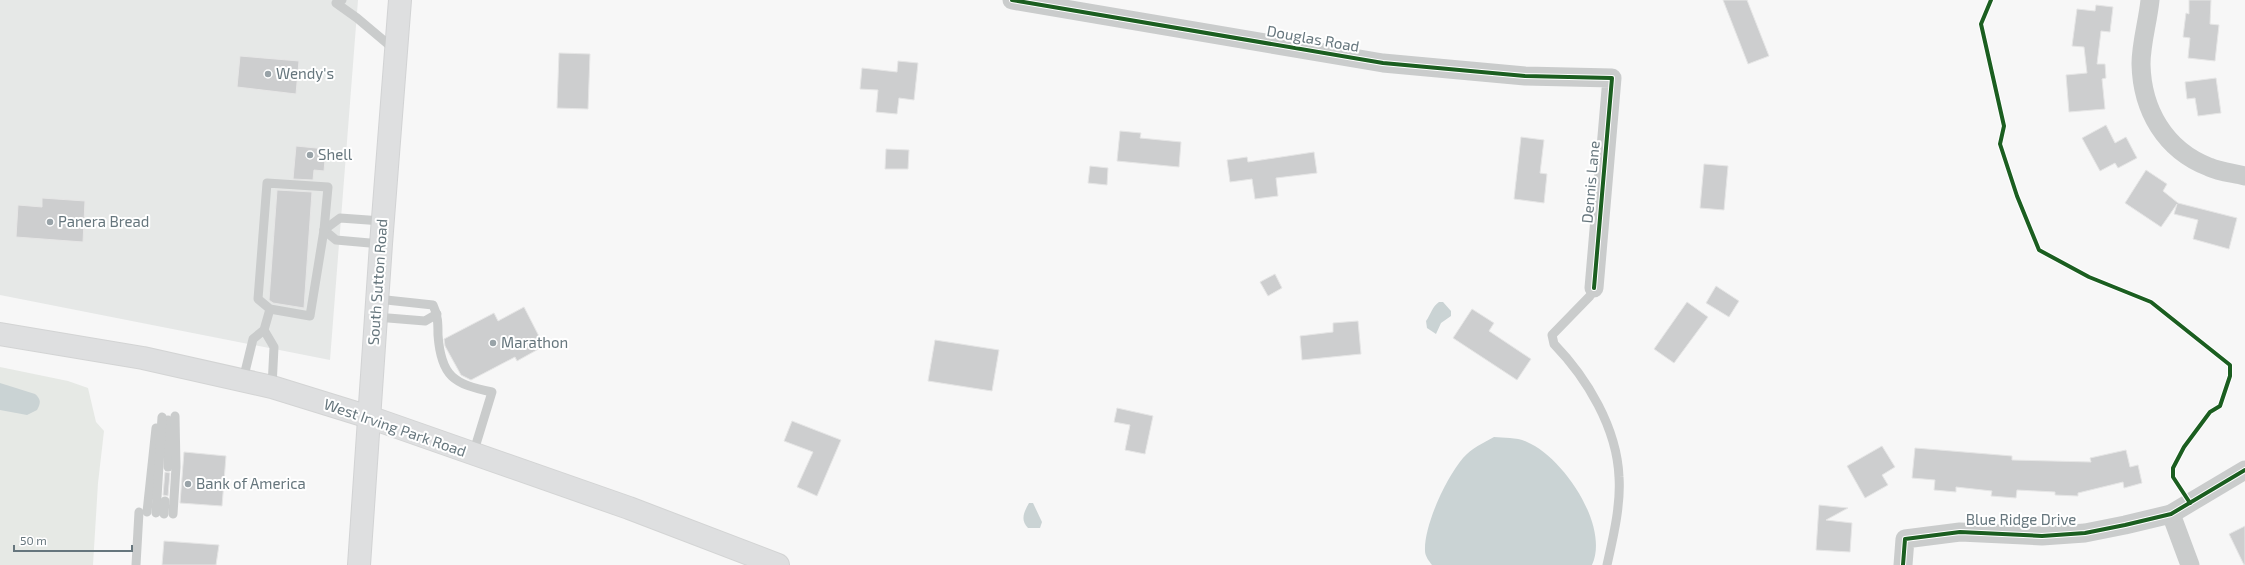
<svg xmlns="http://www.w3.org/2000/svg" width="2245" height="565" viewBox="0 0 2245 565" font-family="'Exo 2',sans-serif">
<rect width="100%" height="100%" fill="#f7f7f7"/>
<path fill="#e6e8e7" d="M 0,0 L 358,0 L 330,360 L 0,295 Z"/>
<path fill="#e6e9e5" d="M 0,367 L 68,381 L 88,388 L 96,422 L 104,431 L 98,483 L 93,565 L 0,565 Z"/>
<g fill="#cad3d4">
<path d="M 1439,302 L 1443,302 L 1451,311 L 1451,316 L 1441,323 L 1436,334 L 1427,328 L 1426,321 C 1431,314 1432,307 1439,302 Z"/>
<path d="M 0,383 L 35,394 C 41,399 41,403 37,410 L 27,415 L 0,410 Z"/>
<path d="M 1494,437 C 1504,438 1517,437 1527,442 C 1563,457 1610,526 1592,565 L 1432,565 C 1429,561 1425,556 1425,551 C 1424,525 1446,478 1463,458 C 1472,448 1483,443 1494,437 Z"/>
<path d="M 1029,503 L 1033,503 L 1042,522 L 1040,528 L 1028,528 C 1020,520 1024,512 1029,503 Z"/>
</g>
<g fill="#cdcecf" stroke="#e6e6e6">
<path d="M 1723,0 L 1747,0 L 1769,56 L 1748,64 Z"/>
<path d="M 2189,0 L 2211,0 L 2210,24 L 2219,25 L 2215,61 L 2188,58 L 2190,38 L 2183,37 L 2186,13 L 2189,14 Z"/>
<path d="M 2096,5 L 2113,7 L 2110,32 L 2101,31 L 2097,64 L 2105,64 L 2106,78 L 2102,79 L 2105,109 L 2069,112 L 2066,75 L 2087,73 L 2084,47 L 2072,46 L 2077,9 L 2095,11 Z"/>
<path d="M 559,53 L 590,54 L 588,109 L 557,108 Z"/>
<path d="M 240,56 L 299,61 L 296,94 L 237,87 Z"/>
<path d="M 898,61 L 918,63 L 914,100 L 899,98 L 897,114 L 876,112 L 878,90 L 860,89 L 862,68 L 897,72 Z"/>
<path d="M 2216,78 L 2221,113 L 2198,116 L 2195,98 L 2187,99 L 2185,82 Z"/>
<path d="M 2106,125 L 2115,143 L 2126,137 L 2137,158 L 2118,168 L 2115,163 L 2100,171 L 2082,138 Z"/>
<path d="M 1120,131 L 1141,133 L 1140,138 L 1181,142 L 1179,167 L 1117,161 Z"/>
<path d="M 1521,137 L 1544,140 L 1540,173 L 1547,174 L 1544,203 L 1514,199 Z"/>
<path d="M 296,146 L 326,149 L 324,171 L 314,170 L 313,180 L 293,179 Z"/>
<path d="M 886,149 L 909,150 L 908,169 L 885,169 Z"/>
<path d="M 1314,152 L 1317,173 L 1276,178 L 1278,196 L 1255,199 L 1252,179 L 1230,182 L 1227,160 L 1247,157 L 1248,162 Z"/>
<path d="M 1704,164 L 1728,166 L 1724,210 L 1700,208 Z"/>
<path d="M 1090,166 L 1108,168 L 1107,185 L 1088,183 Z"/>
<path d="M 2146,170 L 2167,184 L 2163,191 L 2178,203 L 2237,218 L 2229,249 L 2193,239 L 2198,220 L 2174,214 L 2177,204 L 2161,227 L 2125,203 Z"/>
<path d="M 277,190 L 312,192 L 304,308 L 273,303 L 269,300 Z"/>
<path d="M 42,198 L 85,201 L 83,242 L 16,237 L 18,205 L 42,207 Z"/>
<path d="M 1275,274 L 1282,288 L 1268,296 L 1260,282 Z"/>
<path d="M 1716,286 L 1739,301 L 1729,317 L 1706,303 Z"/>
<path d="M 1687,302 L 1708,317 L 1674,363 L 1654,349 Z"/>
<path d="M 524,307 L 544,346 L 517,361 L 515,357 L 471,380 L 461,375 L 445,346 L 444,339 L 494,313 L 498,321 Z"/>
<path d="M 1472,309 L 1494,323 L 1489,331 L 1531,359 L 1517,380 L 1453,338 Z"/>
<path d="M 1358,321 L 1361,354 L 1302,360 L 1300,336 L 1333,332 L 1333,323 Z"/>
<path d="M 935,340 L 999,350 L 992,391 L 928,381 Z"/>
<path d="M 1117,408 L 1153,416 L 1145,454 L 1125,450 L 1130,425 L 1114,422 Z"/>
<path d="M 792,421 L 841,440 L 817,496 L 797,487 L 813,452 L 784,441 Z"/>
<path d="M 1882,446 L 1895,467 L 1882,475 L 1888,485 L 1865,498 L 1847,466 Z"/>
<path d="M 1915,448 L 2012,456 L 2012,460 L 2091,462 L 2090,458 L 2126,450 L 2130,467 L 2138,465 L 2142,483 L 2124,488 L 2123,482 L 2078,493 L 2078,496 L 2055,495 L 2055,492 L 2017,490 L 2016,498 L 1991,496 L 1992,491 L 1956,487 L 1956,492 L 1934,490 L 1935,480 L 1912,478 Z"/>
<path d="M 184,452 L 226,456 L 222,506 L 180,503 Z"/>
<path d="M 165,472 L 170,473 L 168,496 L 163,495 Z"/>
<path d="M 1819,505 L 1848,508 L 1826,520 L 1852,523 L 1850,552 L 1816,550 Z"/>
<path d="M 2245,526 L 2245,565 L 2244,565 L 2229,534 Z"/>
<path d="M 164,541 L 219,545 L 216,565 L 162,565 Z"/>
</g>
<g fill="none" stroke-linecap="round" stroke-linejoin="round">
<defs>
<path id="secondary" d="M 0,334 L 143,358 L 272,387 L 369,417 L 629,508 L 778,565"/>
<path id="primary" d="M 359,565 L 381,244 L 400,0"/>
</defs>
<use href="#secondary" stroke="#d3d4d4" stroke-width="24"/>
<use href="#primary" stroke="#d2d3d4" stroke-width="24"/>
<g stroke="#cacccc" stroke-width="9">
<path d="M 342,0 L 336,3 L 357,18 L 395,50"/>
<path d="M 324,230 L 340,218 L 382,221"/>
<path d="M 324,230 L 336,240 L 381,244"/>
<path d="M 1594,288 L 1590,296 L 1552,335 L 1554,344 C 1587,378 1617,428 1619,477 C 1621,505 1613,538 1607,565"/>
<path d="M 377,299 L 433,305 C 438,315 438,324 438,335 C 441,377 454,384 492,392 L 473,454"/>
<path d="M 376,317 L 425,321 L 437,314"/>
<path d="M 264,330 L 274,347 L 272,387"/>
<path d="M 243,380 L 253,339 L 264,330 L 270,309 L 310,316 L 324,230 L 328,187 L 267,183 L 258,299 L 270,309"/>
<path d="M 168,467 L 168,420"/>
<path d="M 147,512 L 156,428"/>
<path d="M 156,513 L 162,417"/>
<path d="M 164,514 L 165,501"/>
<path d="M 173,514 L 176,467 L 175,416"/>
<path d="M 136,565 L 139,512"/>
</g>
<g stroke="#cacccc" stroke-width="19">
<path d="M 1012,0 L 1383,63 L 1525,76 L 1612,78 L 1594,288"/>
<path d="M 2150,0 C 2148,21 2141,43 2141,64 C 2142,110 2165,150 2209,167 C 2220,172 2233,173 2245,176"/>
<path d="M 2171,514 L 2190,565"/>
<path d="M 1903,565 L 1905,539 L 1960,532 L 2042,536 L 2085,533 L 2125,525 L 2171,514 L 2245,470"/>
</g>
<use href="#secondary" stroke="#dedfe0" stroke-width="22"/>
<use href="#primary" stroke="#dedfe0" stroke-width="22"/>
<defs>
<g id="cycleway">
<path d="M 1012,0 L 1383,63 L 1525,76 L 1612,78 L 1594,288"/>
<path d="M 1991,0 L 1981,24 L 2004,126 L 2000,144 L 2017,196 L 2039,250 L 2089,277 L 2151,302 L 2230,365 L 2230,376 L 2220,406 L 2210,412 L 2184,447 L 2173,468 L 2173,477 L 2190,503"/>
<path d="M 1903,565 L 1905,539 L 1960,532 L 2042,536 L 2085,533 L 2125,525 L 2171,514 L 2245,470"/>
</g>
</defs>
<use href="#cycleway" stroke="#fff" stroke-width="6"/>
<use href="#cycleway" stroke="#1b5e20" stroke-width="4"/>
</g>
<g fill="#99a3a8" stroke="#fff" stroke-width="1.5">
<circle cx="268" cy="74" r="4"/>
<circle cx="310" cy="155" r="4"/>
<circle cx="50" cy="222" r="4"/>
<circle cx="493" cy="343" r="4"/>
<circle cx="188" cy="484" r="4"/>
</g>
<g text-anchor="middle" stroke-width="4" stroke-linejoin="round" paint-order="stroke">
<g font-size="15" fill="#66767d" stroke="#fff">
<text transform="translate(1313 39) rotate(10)" y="5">Douglas Road</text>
<text transform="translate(1591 182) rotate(-85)" y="5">Dennis Lane</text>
<text transform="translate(378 282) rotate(-86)" y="5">South Sutton Road</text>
<text transform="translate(395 428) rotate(19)" y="5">West Irving Park Road</text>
<text x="2021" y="525">Blue Ridge Drive</text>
</g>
<g font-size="15" fill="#66767d" stroke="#fff" text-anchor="start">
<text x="276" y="79">Wendy's</text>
<text x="318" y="160">Shell</text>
<text x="58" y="227">Panera Bread</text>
<text x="501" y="348">Marathon</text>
<text x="196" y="489">Bank of America</text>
</g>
</g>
<path d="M14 545v6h118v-6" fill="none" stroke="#66767d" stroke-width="2"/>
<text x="20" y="545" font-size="12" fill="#66767d" stroke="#ffffff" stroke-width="3" paint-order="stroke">50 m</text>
</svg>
